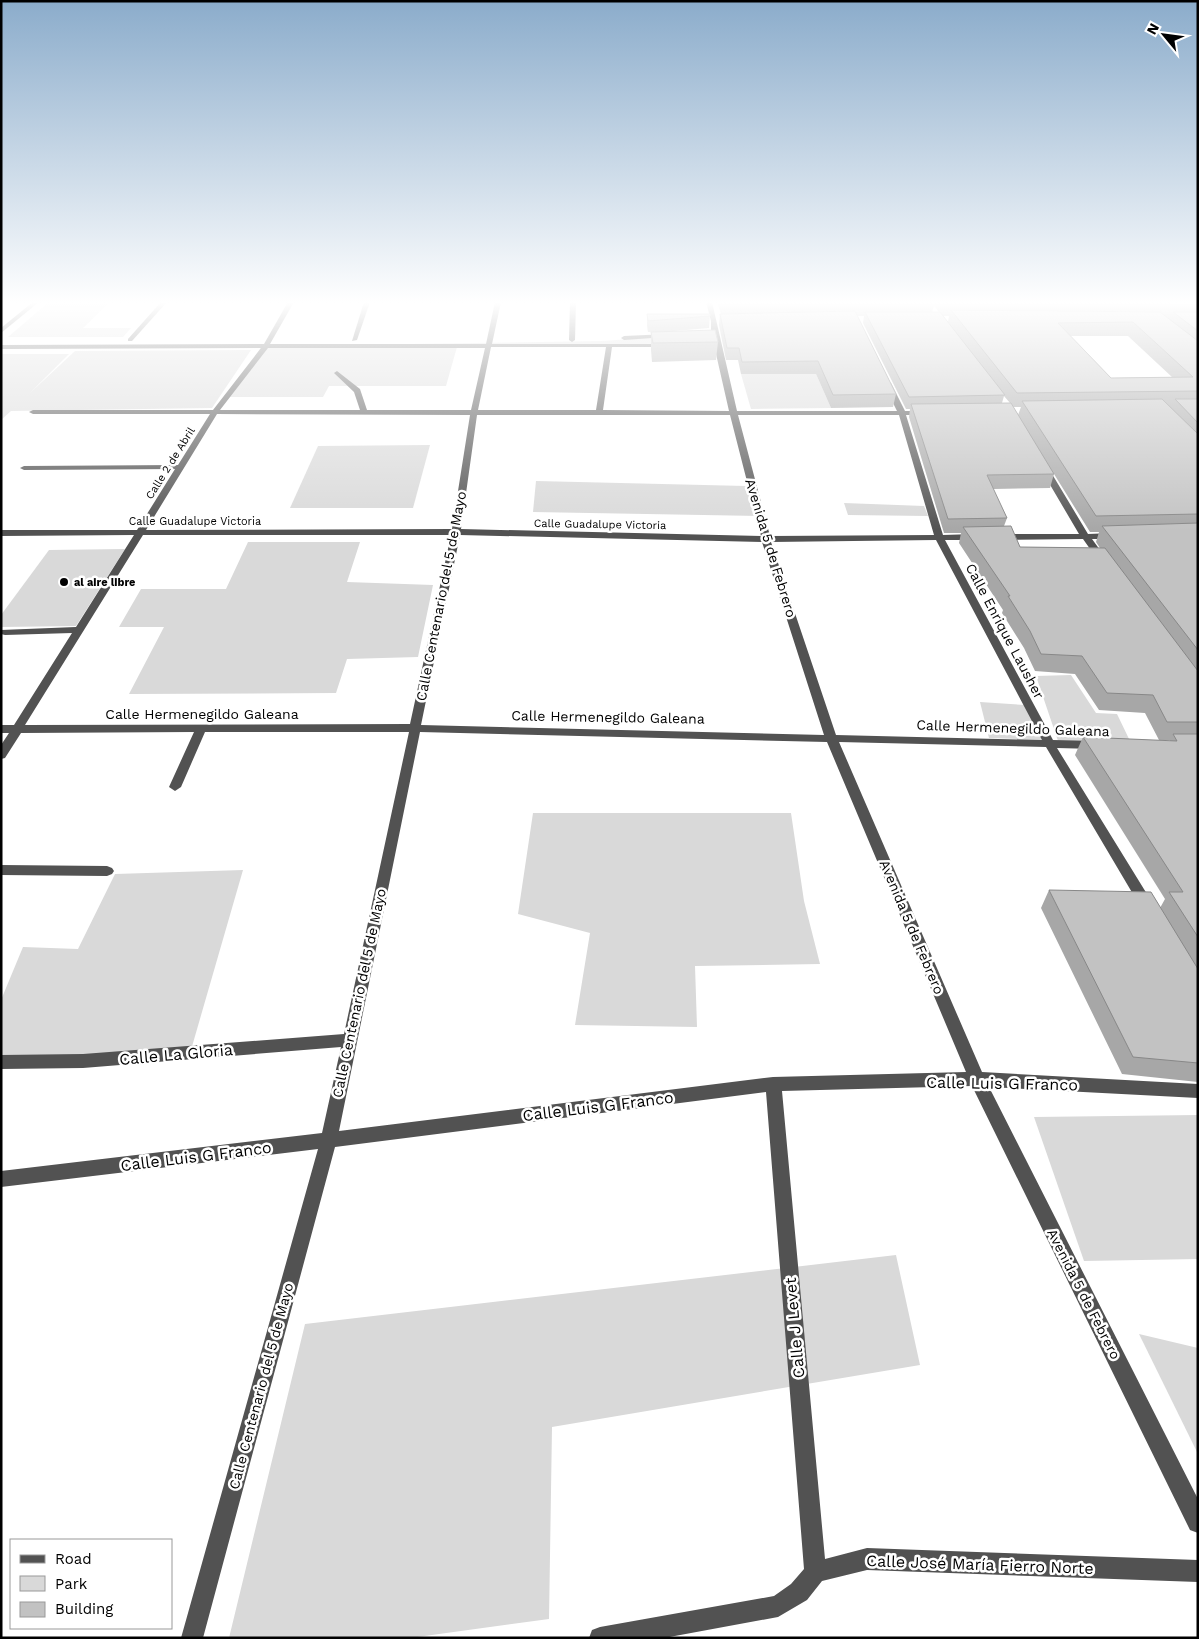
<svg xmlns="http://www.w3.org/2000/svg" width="1199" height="1639" viewBox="0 0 1199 1639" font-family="'Work Sans',sans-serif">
<rect width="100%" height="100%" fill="#fff"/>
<g fill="#d9d9d9">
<path d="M 49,302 L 110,302 L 83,328 L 131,328 L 123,337 L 8,337 Z"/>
<path d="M 700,334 L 703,342 L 617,345 L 343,345 L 602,341 Z"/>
<path d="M 261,347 L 457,347 L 446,386 L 329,386 L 323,397 L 229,397 Z"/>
<path d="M 251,350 L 212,408 L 11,411 L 1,420 L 1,354 L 69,354 L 30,393 L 75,351 Z"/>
<path d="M 741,374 L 816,374 L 831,408 L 751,409 Z"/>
<path d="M 430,445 L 413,508 L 290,508 L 318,446 Z"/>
<path d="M 536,481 L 746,486 L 760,516 L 533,512 Z"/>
<path d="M 844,503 L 924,506 L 928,516 L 848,515 Z"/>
<path d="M 248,542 L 360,542 L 347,582 L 433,585 L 418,657 L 347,659 L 336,693 L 129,694 L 164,627 L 119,627 L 141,589 L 226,589 Z"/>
<path d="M 125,549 L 76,626 L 1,627 L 1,615 L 49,550 Z"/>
<path d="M 1071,675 L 1096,713 L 1117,714 L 1130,741 L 1058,741 L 1036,676 Z"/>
<path d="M 980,702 L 1025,705 L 1045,740 L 989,738 Z"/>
<path d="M 533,813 L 791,813 L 804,901 L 820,964 L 695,966 L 697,1027 L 575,1025 L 590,933 L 518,914 Z"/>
<path d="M 243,870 L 191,1050 L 1,1058 L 1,1000 L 23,947 L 78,949 L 115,874 Z"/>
<path d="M 1198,1115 L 1198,1259 L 1084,1261 L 1034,1117 Z"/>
<path d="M 896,1255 L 920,1365 L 552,1427 L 549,1619 L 410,1638 L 229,1638 L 305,1324 Z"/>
<path d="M 1139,1334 L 1198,1348 L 1198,1454 Z"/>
</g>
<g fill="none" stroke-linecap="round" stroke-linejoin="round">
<g fill="#525252" fill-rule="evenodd">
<path d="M 33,302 L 39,302 L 1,333 L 1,328 Z"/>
<path d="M 161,302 L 167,302 L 132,341 L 128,341 L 128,339 Z"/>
<path d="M 288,302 L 294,302 L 270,344 L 486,344 L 495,302 L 501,302 L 492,344 L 668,344 L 668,346 L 666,347 L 612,347 L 603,410 L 729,411 L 711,332 L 711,321 L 706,302 L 712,302 L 737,411 L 897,411 L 883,383 L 887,381 L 891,383 L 905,411 L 928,411 L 928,415 L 906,415 L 943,535 L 975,534 L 979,537 L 975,540 L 945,540 L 1053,740 L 1095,741 L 1101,745 L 1095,749 L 1057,748 L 1155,907 L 1153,911 L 1148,912 L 1143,911 L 1046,747 L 839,742 L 982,1072 L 1198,1084 L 1198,1098 L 989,1087 L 1198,1499 L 1198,1533 L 1190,1530 L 972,1086 L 782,1091 L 825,1559 L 867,1548 L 1198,1560 L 1198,1582 L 867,1570 L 822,1581 L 807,1600 L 778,1617 L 664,1638 L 589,1638 L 592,1630 L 600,1627 L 774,1596 L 791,1584 L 804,1569 L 766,1092 L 335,1147 L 203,1638 L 181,1638 L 318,1149 L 1,1187 L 1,1171 L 322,1133 L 341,1047 L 83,1068 L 1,1069 L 1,1055 L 83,1054 L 344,1034 L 409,732 L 205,732 L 181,787 L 175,791 L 169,787 L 194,732 L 21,733 L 5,758 L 1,759 L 1,745 L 9,733 L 1,733 L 1,725 L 14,725 L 72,633 L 5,635 L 1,634 L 1,630 L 76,627 L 134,535 L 1,536 L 1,530 L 137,530 L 175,469 L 24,470 L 20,468 L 24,466 L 178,465 L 210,414 L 33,414 L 29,412 L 33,410 L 213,410 L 261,348 L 1,349 L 1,345 L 264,344 ZM 491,347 L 606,347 L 596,410 L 478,410 ZM 268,348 L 485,348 L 471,410 L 367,410 L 360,389 L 337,371 L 334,373 L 354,392 L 360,410 L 220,410 ZM 217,414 L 470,415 L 452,529 L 146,530 ZM 477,415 L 730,415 L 761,536 L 461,529 ZM 738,415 L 899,415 L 934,535 L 770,536 ZM 143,535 L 451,535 L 410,724 L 25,725 ZM 460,535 L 762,542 L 824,735 L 421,725 ZM 936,540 L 1042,740 L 836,735 L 771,542 ZM 420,732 L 827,742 L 966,1072 L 773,1077 L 339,1131 Z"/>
<path d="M 364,302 L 370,302 L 357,340 L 352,341 Z"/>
<path d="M 570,302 L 576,302 L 575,340 L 572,342 L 569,340 Z"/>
<path d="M 668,334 L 668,336 L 666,337 L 624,340 L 621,338 L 624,336 Z"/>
<path d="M 1040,464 L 1046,464 L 1088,534 L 1113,533 L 1117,536 L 1113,539 L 1092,539 L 1108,561 L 1106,563 L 1100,563 L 1083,539 L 1000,540 L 996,537 L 1000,534 L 1079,534 L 1039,466 Z"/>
<path d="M 1,865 L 107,866 L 112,868 L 114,871 L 112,874 L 107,876 L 1,875 Z"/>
</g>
</g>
<g fill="#a7a7a7" fill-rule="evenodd">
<path d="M 717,302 L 1198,302 L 1198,1082 L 1122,1074 L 1041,908 L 1049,890 L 1160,908 L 1165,899 L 1075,755 L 1083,737 L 1170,741 L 1170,740 L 1159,740 L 1145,713 L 1099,710 L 1075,674 L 1035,671 L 1024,648 L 1002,613 L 1003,610 L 959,543 L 961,533 L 944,533 L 909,417 L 910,409 L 906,409 L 863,323 L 864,316 L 857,316 L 896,394 L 893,407 L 831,408 L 816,374 L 741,374 L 738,360 L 726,360 L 719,325 L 720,314 L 721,314 ZM 934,305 L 938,311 L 939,312 L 932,312 ZM 943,316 L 949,316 L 948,322 ZM 1071,336 L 1128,336 L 1172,377 L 1111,378 ZM 1004,396 L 1010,403 L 1002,403 ZM 1013,407 L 1021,407 L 1018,415 ZM 1054,474 L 1090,532 L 1099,532 L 1096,542 L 1100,548 L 1020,547 L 1004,526 L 1007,518 L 993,489 L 1050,488 Z"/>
<path d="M 647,314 L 710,314 L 709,328 L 662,332 L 718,342 L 716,360 L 652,362 L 651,350 L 651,332 L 648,332 L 647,326 Z"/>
</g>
<g fill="#c2c2c2" stroke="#888" fill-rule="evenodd">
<path d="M 722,302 L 933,302 L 934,303 L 723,304 Z"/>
<path d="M 943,302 L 1148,302 L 1151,304 L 945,303 Z"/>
<path d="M 1161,302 L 1198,302 L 1198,305 L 1164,304 Z"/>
<path d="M 951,310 L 1160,312 L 1198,341 L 1198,391 L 1017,393 ZM 1133,322 L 1193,377 L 1111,378 L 1058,323 Z"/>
<path d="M 855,311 L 896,394 L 833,395 L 818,361 L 742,362 L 739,348 L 727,348 L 720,314 Z"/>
<path d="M 865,312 L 940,312 L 1005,395 L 909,397 Z"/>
<path d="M 1173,312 L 1198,312 L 1198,331 Z"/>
<path d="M 647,314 L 710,314 L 710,316 L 648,321 Z"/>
<path d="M 715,330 L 718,342 L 653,343 L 651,332 Z"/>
<path d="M 1162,399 L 1198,434 L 1198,514 L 1096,516 L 1022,401 Z"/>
<path d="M 1175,399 L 1198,399 L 1198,423 Z"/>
<path d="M 1011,403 L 1054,474 L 987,475 L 1007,518 L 948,519 L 911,404 Z"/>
<path d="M 1198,523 L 1198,650 L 1102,526 Z"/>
<path d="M 1011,526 L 1020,547 L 1105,548 L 1198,671 L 1198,722 L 1167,722 L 1153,695 L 1107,693 L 1082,656 L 1041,654 L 1030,631 L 1008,596 L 1010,596 L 963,527 Z"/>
<path d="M 1173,734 L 1198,734 L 1198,937 L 1169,892 L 1183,892 L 1083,737 L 1177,741 Z"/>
<path d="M 1049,890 L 1151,892 L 1198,969 L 1198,1063 L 1133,1057 Z"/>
</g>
<linearGradient id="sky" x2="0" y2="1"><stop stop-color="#8baccb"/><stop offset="0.57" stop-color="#fff"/><stop offset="1" stop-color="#fff" stop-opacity="0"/></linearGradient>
<rect width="1199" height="531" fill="url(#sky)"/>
<circle fill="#000" stroke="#fff" stroke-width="2" cx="64" cy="582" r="5"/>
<g text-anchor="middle" stroke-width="5" stroke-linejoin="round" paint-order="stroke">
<g font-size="11" fill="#000" stroke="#fff">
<text transform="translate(170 463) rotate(-58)" y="4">Calle 2 de Abril</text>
<text x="195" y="525">Calle Guadalupe Victoria</text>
<text transform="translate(600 524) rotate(1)" y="4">Calle Guadalupe Victoria</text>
</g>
<g font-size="11" font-weight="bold" fill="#000" stroke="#fff" text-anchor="start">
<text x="74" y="586">al aire libre</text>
</g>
<g font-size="14" fill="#000" stroke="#fff">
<text transform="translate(771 548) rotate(73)" y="5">Avenida 5 de Febrero</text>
<text transform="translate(441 596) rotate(-79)" y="5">Calle Centenario del 5 de Mayo</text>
<text transform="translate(1005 631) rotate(62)" y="5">Calle Enrique Lausher</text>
<text x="202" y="719">Calle Hermenegildo Galeana</text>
<text transform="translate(608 717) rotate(1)" y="5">Calle Hermenegildo Galeana</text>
<text transform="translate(1013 728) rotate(2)" y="5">Calle Hermenegildo Galeana</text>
<text transform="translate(912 927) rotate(67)" y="5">Avenida 5 de Febrero</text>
<text transform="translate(359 993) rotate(-78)" y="5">Calle Centenario del 5 de Mayo</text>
<text transform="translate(1084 1294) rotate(63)" y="5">Avenida 5 de Febrero</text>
<text transform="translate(261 1386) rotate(-75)" y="5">Calle Centenario del 5 de Mayo</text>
</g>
<g font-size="16" fill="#000" stroke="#fff">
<text transform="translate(176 1054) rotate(-5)" y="6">Calle La Gloria</text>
<text transform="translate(1002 1083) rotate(1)" y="6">Calle Luis G Franco</text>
<text transform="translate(598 1106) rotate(-7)" y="6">Calle Luis G Franco</text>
<text transform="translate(196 1156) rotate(-7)" y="6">Calle Luis G Franco</text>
<text transform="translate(794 1328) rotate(-95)" y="6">Calle J Levet</text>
<text transform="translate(980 1564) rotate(2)" y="6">Calle José María Fierro Norte</text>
</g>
</g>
<rect width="1199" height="1639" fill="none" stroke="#000000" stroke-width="5"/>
<rect x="10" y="1539" width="162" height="90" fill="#ffffff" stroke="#999999"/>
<rect x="20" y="1555" width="25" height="8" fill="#525252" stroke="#999999"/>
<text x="55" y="1564" font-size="15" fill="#000000">Road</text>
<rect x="20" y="1576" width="25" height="15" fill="#d9d9d9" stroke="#999999"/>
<text x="55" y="1589" font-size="15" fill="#000000">Park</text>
<rect x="20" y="1602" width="25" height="15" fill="#c2c2c2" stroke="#999999"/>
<text x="55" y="1614" font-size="15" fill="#000000">Building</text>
<g transform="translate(1164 35) rotate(299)" stroke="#ffffff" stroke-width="4" paint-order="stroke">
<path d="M0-4L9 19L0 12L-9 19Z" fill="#000000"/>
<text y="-8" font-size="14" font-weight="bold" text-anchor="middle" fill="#000000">N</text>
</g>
</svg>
